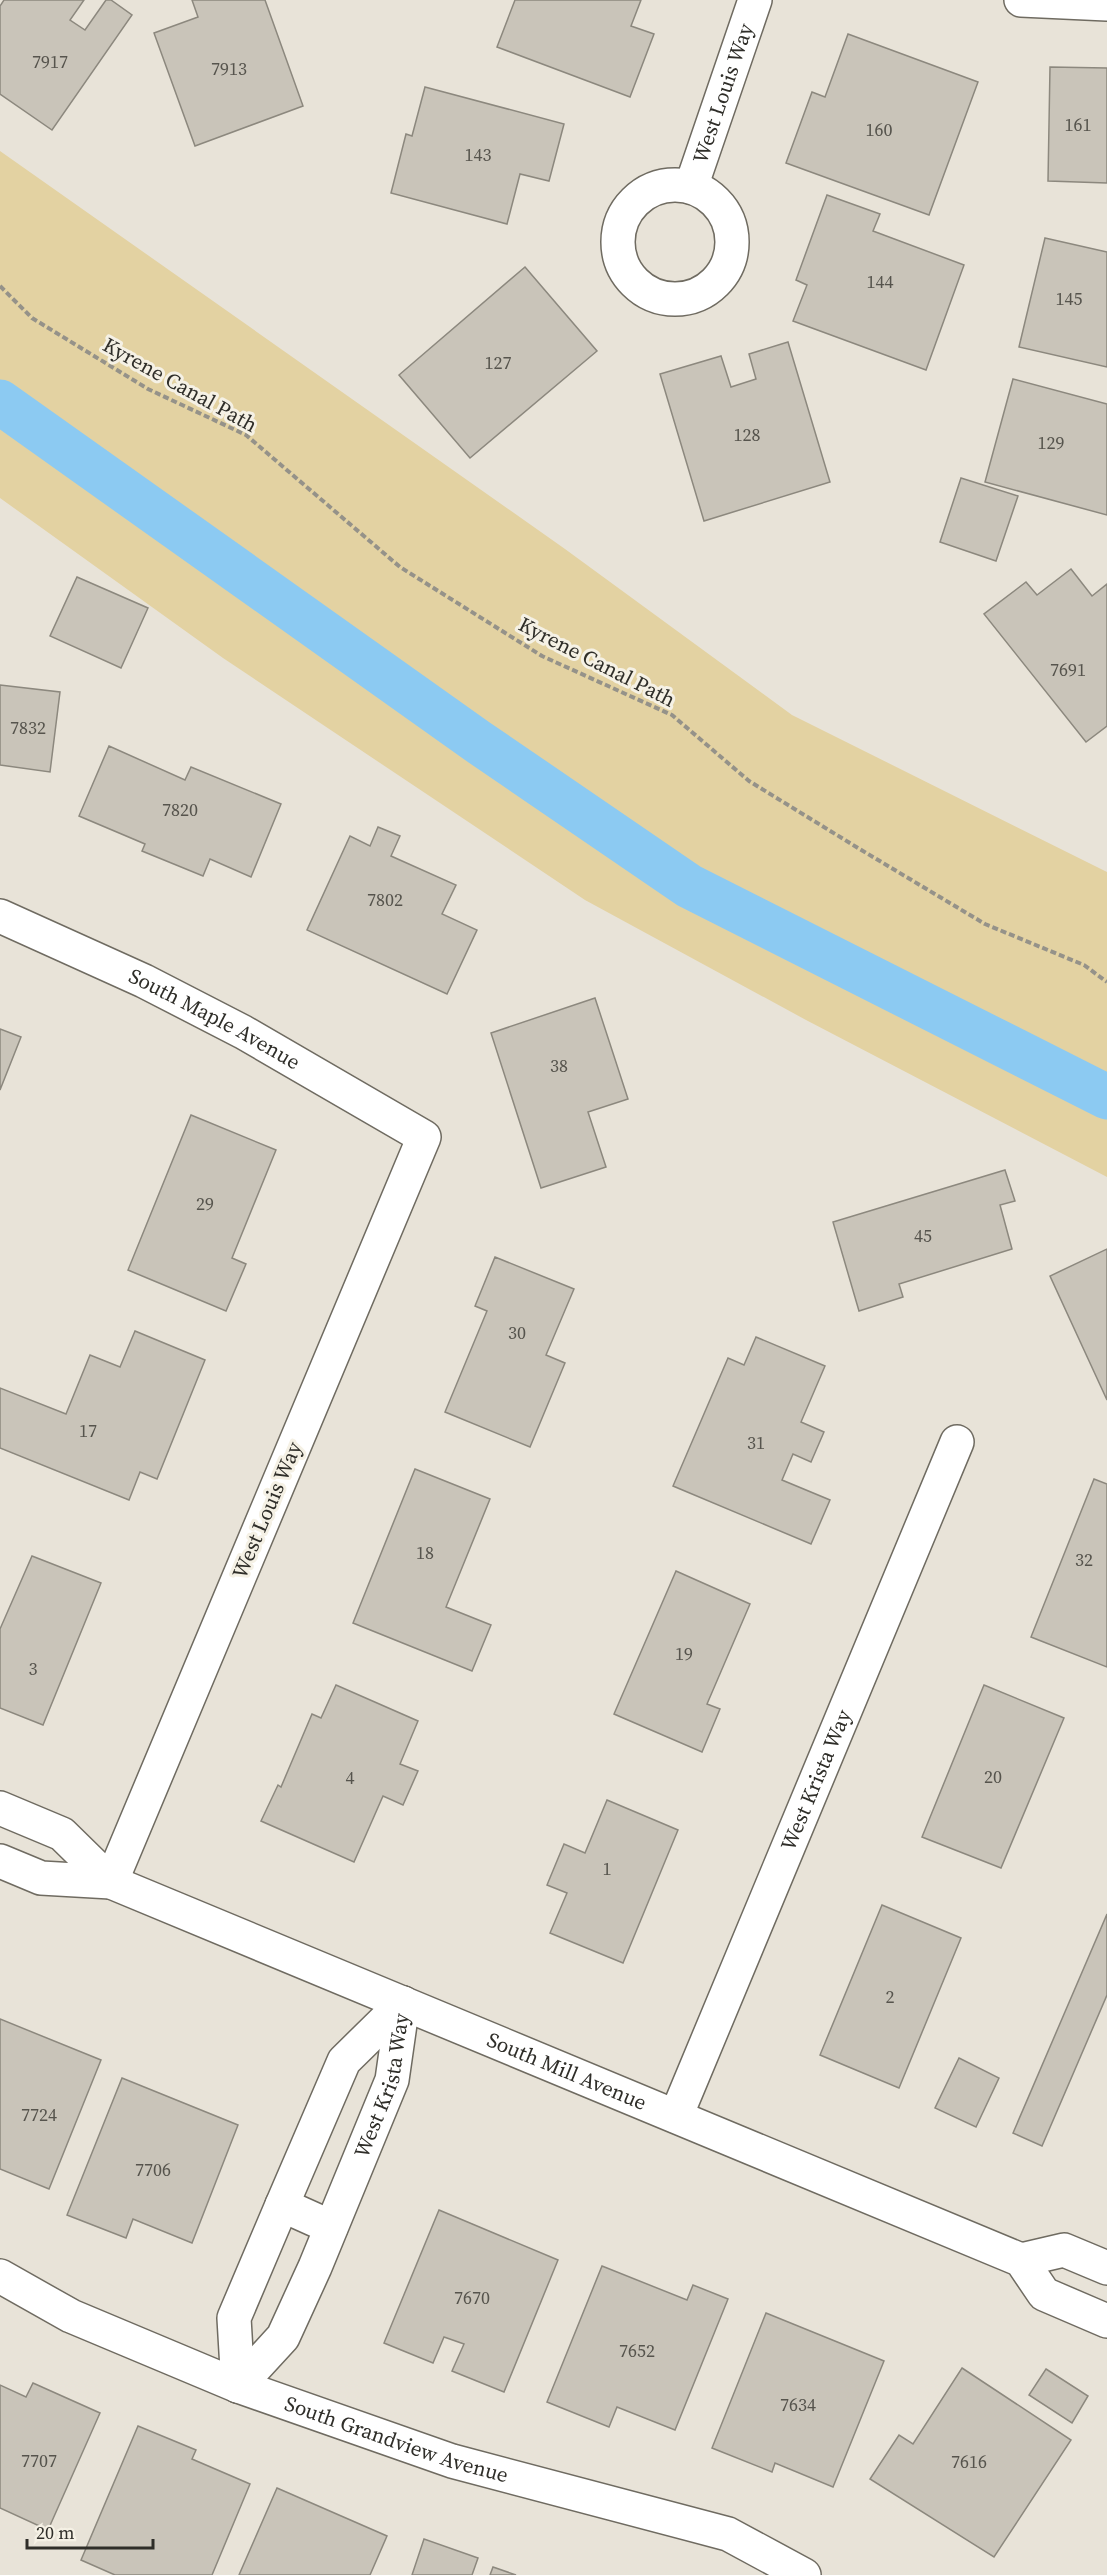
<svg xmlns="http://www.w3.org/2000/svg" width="1107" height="2575" viewBox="0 0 1107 2575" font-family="'Source Serif 4',serif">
<rect width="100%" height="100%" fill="#e8e3d8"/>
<path fill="#e3d2a2" d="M 0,151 L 565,549 L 792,715 L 1107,872 L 1107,1177 L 806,1020 L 585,900 L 223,658 L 0,498 Z"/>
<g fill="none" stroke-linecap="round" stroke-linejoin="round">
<path stroke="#8ccaf2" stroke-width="45" d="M 0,402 L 477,741 L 689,886 L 1107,1097"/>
</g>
<g fill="#c9c4b9" stroke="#8c887e" stroke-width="1.5">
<path d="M 4,0 L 84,0 L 70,20 L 85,30 L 106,0 L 111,0 L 132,15 L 52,130 L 0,94 L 0,6 Z"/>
<path d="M 192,0 L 265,0 L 303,106 L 195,146 L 154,33 L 198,17 Z"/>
<path d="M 515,0 L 641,0 L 631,26 L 654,34 L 630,97 L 497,47 Z"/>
<path d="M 848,34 L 978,82 L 929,215 L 786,163 L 812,92 L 825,97 Z"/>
<path d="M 1050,67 L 1107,68 L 1107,183 L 1048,181 Z"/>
<path d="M 425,87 L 564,124 L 549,181 L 520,174 L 507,224 L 391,193 L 406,134 L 412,136 Z"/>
<path d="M 827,195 L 880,214 L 873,231 L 964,265 L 926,370 L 793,321 L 807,285 L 796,280 Z"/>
<path d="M 1045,238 L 1107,252 L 1107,367 L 1019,347 Z"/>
<path d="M 525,267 L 597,351 L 470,458 L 399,375 Z"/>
<path d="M 788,342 L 830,482 L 704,521 L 660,374 L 721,356 L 731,387 L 756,379 L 749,354 Z"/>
<path d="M 1013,379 L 1107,404 L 1107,515 L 985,482 Z"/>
<path d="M 961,478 L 1018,496 L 996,561 L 940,542 Z"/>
<path d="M 1071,569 L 1092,596 L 1107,584 L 1107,726 L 1086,742 L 984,614 L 1026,582 L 1037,595 Z"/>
<path d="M 77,577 L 148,608 L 121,668 L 50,636 Z"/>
<path d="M 0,685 L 60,692 L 50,772 L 0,765 Z"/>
<path d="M 109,746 L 185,780 L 191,767 L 281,804 L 251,877 L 210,859 L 203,876 L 142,851 L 145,844 L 79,816 Z"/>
<path d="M 378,827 L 400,836 L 391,856 L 456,885 L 442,914 L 477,930 L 447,994 L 307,930 L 350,836 L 370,846 Z"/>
<path d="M 595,998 L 628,1099 L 588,1112 L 606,1167 L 541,1188 L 491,1033 Z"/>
<path d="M 0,1029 L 21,1037 L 0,1090 Z"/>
<path d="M 191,1115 L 276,1150 L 232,1258 L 246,1264 L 226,1311 L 128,1270 Z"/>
<path d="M 1005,1170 L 1015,1201 L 1000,1205 L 1012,1249 L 899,1284 L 903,1297 L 859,1311 L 833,1222 Z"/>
<path d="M 1107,1249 L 1107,1400 L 1050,1276 Z"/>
<path d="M 495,1257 L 574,1289 L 546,1355 L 565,1363 L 530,1447 L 445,1412 L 487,1311 L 475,1306 Z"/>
<path d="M 135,1331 L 205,1360 L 157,1479 L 140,1472 L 129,1500 L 0,1448 L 0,1388 L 66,1414 L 90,1355 L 120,1367 Z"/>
<path d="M 756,1337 L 825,1366 L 801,1422 L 824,1432 L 811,1462 L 793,1454 L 782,1480 L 830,1500 L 811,1544 L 673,1486 L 728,1358 L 744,1365 Z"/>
<path d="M 415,1469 L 490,1499 L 446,1607 L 491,1625 L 472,1671 L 353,1623 Z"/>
<path d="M 1094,1479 L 1107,1484 L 1107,1667 L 1031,1637 Z"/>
<path d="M 32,1556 L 101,1583 L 43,1725 L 0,1708 L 0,1629 Z"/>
<path d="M 676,1571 L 750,1604 L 707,1704 L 720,1709 L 702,1752 L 614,1714 Z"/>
<path d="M 336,1685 L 418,1721 L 400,1764 L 418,1771 L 403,1805 L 383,1796 L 354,1862 L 261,1821 L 278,1785 L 281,1787 L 312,1714 L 321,1718 Z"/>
<path d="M 984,1685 L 1064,1718 L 1001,1868 L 922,1837 Z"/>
<path d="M 607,1800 L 678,1830 L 623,1963 L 550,1933 L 567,1893 L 547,1885 L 564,1844 L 585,1853 Z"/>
<path d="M 882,1905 L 961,1938 L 899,2088 L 820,2055 Z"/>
<path d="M 1107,1914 L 1107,1995 L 1042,2146 L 1013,2133 Z"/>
<path d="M 0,2019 L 101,2060 L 49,2189 L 0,2169 Z"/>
<path d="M 959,2058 L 999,2078 L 976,2127 L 935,2108 Z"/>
<path d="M 122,2078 L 238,2125 L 192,2243 L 133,2219 L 126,2238 L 67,2215 Z"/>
<path d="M 439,2210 L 558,2260 L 504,2392 L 452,2371 L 464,2344 L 444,2337 L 433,2363 L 384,2343 Z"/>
<path d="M 602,2266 L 687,2300 L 693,2285 L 728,2299 L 675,2430 L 617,2407 L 609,2427 L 547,2402 Z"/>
<path d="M 766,2313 L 884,2361 L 833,2487 L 775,2463 L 772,2472 L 712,2448 Z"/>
<path d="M 962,2368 L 1071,2440 L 994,2557 L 870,2479 L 899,2435 L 913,2444 Z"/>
<path d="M 1046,2369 L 1088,2396 L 1072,2423 L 1029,2395 Z"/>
<path d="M 33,2383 L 100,2413 L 48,2530 L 0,2508 L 0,2385 L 26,2397 Z"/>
<path d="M 138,2426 L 196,2450 L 192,2459 L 250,2484 L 212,2575 L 115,2575 L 81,2560 Z"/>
<path d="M 277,2488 L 387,2536 L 370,2575 L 239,2575 Z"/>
<path d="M 424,2539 L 478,2558 L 472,2575 L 412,2575 Z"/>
<path d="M 493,2567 L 516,2575 L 490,2575 Z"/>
</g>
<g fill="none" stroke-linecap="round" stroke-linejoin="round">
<defs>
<g id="street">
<path d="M 1021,0 L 1107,4"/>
<circle cx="675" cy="242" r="57"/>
<path id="s1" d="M 691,187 L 755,0"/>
<path id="s2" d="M 0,916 L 144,981 L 243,1032 L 424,1137 L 111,1882"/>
<path id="s3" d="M 676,2116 L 957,1442"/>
<path d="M 282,2205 L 331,2227"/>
<path id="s4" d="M 0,2276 L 71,2316 L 238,2386 L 452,2461 L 728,2534 L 804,2575"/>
<path d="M 238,2386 L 234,2318 L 282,2205 L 344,2061 L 403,2003"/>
<path id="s5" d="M 238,2386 L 283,2337 L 315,2267 L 392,2080 L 403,2003"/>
</g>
<g id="secondary">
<path d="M 0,1808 L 62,1834 L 111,1882"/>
<path id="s6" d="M 0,1861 L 41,1878 L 111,1882 L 1021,2260 L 1044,2294 L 1107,2321"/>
<path d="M 1021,2260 L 1064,2250 L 1107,2268"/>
</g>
</defs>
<use href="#street" stroke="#6f6b61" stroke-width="36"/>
<use href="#secondary" stroke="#6f6b61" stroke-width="36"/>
<path stroke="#959289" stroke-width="4" stroke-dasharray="6 3" stroke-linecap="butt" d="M 0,286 L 32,318 L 148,389 L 246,435 L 400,567 L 542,656 L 672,715 L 749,781 L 858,848 L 985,924 L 1084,965 L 1107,982"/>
<use href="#street" stroke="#fff" stroke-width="33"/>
<use href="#secondary" stroke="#fff" stroke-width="33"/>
</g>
<g text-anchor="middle" stroke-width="6" stroke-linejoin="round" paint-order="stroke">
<g font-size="18" fill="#56544d">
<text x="50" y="68">7917</text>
<text x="229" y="75">7913</text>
<text x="1078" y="131">161</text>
<text x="879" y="136">160</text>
<text x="478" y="161">143</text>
<text x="880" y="288">144</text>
<text x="1069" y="305">145</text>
<text x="498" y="369">127</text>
<text x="747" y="441">128</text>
<text x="1051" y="449">129</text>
<text x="1068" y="676">7691</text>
<text x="28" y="734">7832</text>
<text x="180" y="816">7820</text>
<text x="385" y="906">7802</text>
<text x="559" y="1072">38</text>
<text x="205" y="1210">29</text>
<text x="923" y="1242">45</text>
<text x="517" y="1339">30</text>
<text x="88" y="1437">17</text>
<text x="756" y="1449">31</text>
<text x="425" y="1559">18</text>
<text x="1084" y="1566">32</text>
<text x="684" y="1660">19</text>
<text x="33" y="1675">3</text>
<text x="993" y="1783">20</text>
<text x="350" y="1784">4</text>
<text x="607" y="1875">1</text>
<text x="890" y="2003">2</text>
<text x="39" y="2121">7724</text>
<text x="153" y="2176">7706</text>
<text x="472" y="2304">7670</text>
<text x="637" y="2357">7652</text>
<text x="798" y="2411">7634</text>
<text x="39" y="2467">7707</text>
<text x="969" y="2468">7616</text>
</g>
<g font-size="21" fill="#2f2e29" stroke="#f5f1e5">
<text dy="7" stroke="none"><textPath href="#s1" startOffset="99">West Louis Way</textPath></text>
<text transform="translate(180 385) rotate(29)" y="7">Kyrene Canal Path</text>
<text transform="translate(597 662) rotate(27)" y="7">Kyrene Canal Path</text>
<text dy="7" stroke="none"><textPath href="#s2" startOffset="238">South Maple Avenue</textPath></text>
<text transform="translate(267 1510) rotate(-67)" y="7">West Louis Way</text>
<text dy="7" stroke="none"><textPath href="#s3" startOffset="364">West Krista Way</textPath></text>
<text dy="7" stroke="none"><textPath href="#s6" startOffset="608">South Mill Avenue</textPath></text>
<text dy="7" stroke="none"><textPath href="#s5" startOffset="338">West Krista Way</textPath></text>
<text dy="7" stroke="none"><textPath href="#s4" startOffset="430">South Grandview Avenue</textPath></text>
</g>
</g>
<path d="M27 2539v9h126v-9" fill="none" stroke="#2f2e29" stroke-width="3"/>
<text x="36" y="2539" font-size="18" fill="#2f2e29" stroke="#f5f1e5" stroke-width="4.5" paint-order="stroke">20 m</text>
</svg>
